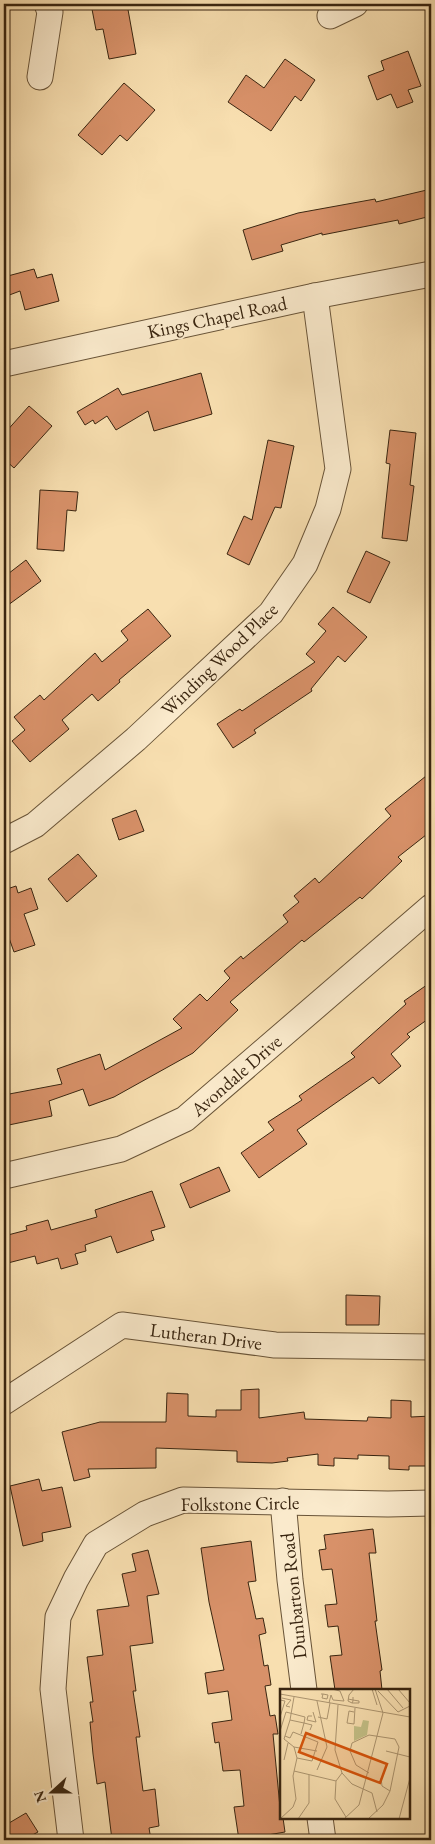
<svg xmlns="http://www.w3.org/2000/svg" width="435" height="1844" viewBox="0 0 435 1844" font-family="'EB Garamond',serif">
<rect width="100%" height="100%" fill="#f8dfb0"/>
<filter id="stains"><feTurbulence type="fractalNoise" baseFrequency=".004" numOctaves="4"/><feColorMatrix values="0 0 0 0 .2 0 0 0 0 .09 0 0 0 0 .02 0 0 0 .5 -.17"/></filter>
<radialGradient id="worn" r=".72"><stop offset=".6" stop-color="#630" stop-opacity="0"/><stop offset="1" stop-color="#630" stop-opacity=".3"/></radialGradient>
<g fill="#d89169" stroke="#392510">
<path d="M 91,4 L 127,4 L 136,54 L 109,59 L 103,29 L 96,30 Z"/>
<path d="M 408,51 L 421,86 L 408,90 L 413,102 L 397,108 L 391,94 L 377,100 L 368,76 L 384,70 L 381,61 Z"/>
<path d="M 285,59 L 315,80 L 301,101 L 295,96 L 271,131 L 228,102 L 246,75 L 264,88 Z"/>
<path d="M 124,83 L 155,110 L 127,141 L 120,135 L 102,155 L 78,135 Z"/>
<path d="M 431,189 L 431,216 L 399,224 L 398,220 L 322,235 L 322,233 L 281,245 L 283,251 L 252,260 L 243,230 L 298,213 L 375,199 L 376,202 Z"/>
<path d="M 34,269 L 37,278 L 52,274 L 59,301 L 25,310 L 20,291 L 4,297 L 4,277 Z"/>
<path d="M 201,373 L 212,414 L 154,431 L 148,411 L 116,430 L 107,416 L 95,424 L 93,420 L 85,425 L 77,412 L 118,388 L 122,395 Z"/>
<path d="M 29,406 L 52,426 L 14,468 L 4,459 L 4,434 Z"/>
<path d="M 390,430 L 416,433 L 410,485 L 414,486 L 407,541 L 382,538 L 390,464 L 386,463 Z"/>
<path d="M 268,440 L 294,446 L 281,508 L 275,507 L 249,565 L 227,554 L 244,516 L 252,520 Z"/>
<path d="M 40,490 L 78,492 L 76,511 L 67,510 L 64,551 L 37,549 Z"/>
<path d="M 366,551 L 390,562 L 370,603 L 347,592 Z"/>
<path d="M 26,560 L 41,581 L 4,608 L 4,577 Z"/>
<path d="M 333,607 L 367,637 L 345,662 L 338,656 L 311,689 L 312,691 L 254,730 L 256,733 L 233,748 L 217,724 L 240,709 L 242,711 L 315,662 L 306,654 L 326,631 L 318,624 Z"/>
<path d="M 148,609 L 171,636 L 119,680 L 120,682 L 98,701 L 92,694 L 62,720 L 69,729 L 30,762 L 12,741 L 25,730 L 14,717 L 40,695 L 44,700 L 95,653 L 102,662 L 128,640 L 121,631 Z"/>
<path d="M 431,772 L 431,831 L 398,857 L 402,861 L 362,899 L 360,897 L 304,942 L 302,940 L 230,1002 L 238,1010 L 193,1053 L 114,1097 L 89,1106 L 83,1089 L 49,1101 L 52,1116 L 4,1126 L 4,1095 L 62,1084 L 57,1069 L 100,1054 L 105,1070 L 182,1028 L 173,1019 L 200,994 L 207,1001 L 230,978 L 224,971 L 241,956 L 243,959 L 288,922 L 283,915 L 299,902 L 294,896 L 315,878 L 319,883 L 391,816 L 385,809 Z"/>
<path d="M 136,810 L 144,831 L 119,840 L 112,819 Z"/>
<path d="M 78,854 L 97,876 L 67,902 L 48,879 Z"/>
<path d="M 16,886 L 18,893 L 31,888 L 38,909 L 24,914 L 35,945 L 14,952 L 4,924 L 4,890 Z"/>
<path d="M 431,982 L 431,1017 L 407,1034 L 410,1037 L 391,1054 L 401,1066 L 379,1084 L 373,1077 L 297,1130 L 307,1144 L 259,1178 L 241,1153 L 274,1130 L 268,1122 L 302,1100 L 299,1096 L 355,1057 L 351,1053 L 406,1004 L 404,1001 Z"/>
<path d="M 219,1167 L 230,1191 L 190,1208 L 180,1184 Z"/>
<path d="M 152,1191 L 165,1227 L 151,1231 L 154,1240 L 117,1253 L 111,1236 L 85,1245 L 86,1251 L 75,1254 L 78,1264 L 61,1269 L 58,1258 L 37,1264 L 35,1256 L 4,1264 L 4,1236 L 27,1230 L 26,1226 L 48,1220 L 51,1230 L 97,1217 L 95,1210 Z"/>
<path d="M 346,1295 L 380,1296 L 379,1325 L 346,1325 Z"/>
<path d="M 259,1389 L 259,1418 L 304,1412 L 305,1419 L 367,1421 L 368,1417 L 391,1418 L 391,1400 L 411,1401 L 411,1417 L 431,1416 L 431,1466 L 409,1466 L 409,1470 L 389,1469 L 389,1456 L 358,1455 L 358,1459 L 334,1458 L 334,1466 L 318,1465 L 318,1454 L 287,1458 L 288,1461 L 272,1463 L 237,1462 L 237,1451 L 156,1448 L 156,1468 L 88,1469 L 90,1477 L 74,1481 L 62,1432 L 100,1422 L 166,1422 L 167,1393 L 188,1394 L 188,1416 L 216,1417 L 216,1410 L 241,1410 L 241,1390 Z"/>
<path d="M 39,1479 L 42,1491 L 62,1487 L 71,1527 L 42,1533 L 43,1541 L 23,1546 L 10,1486 Z"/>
<path d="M 373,1529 L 376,1553 L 369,1553 L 377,1621 L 375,1621 L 382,1670 L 380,1671 L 382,1690 L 335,1690 L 330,1656 L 342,1655 L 338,1626 L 328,1627 L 325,1605 L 337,1604 L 332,1569 L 322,1570 L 319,1550 L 326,1549 L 324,1535 Z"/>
<path d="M 251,1541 L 256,1581 L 248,1582 L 256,1619 L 263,1618 L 266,1633 L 259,1635 L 264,1666 L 268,1665 L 271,1685 L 265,1686 L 270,1716 L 275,1715 L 278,1734 L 273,1734 L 281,1818 L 283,1818 L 285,1832 L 239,1840 L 234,1807 L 244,1806 L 240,1770 L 223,1771 L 219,1742 L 215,1743 L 212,1723 L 232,1720 L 228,1691 L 208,1694 L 205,1673 L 224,1670 L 209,1602 L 201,1548 Z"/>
<path d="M 148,1550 L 159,1594 L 147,1596 L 153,1643 L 130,1646 L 136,1691 L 133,1691 L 140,1737 L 136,1737 L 143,1791 L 155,1789 L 159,1826 L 149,1828 L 151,1840 L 112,1840 L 105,1782 L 97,1784 L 93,1754 L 90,1722 L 93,1722 L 90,1702 L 93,1702 L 87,1657 L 103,1655 L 97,1610 L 129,1606 L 122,1574 L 136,1571 L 132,1554 Z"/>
<path d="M 26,1813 L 38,1832 L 23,1840 L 4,1840 L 4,1826 Z"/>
</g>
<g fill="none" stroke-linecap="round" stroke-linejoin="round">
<defs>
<g id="minor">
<path d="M 330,16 L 355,4"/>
<path d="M 40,77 L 50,12 L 47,4"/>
<path d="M 4,364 L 315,296 L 431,274"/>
<path d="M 4,841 L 35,825 L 136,739 L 271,613 L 305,564 L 328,509 L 338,469 L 315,296"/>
<path d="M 4,1176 L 121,1149 L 185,1119 L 431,907"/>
<path d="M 4,1402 L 122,1325 L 275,1345 L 431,1347"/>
<path d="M 283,1501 L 290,1580 L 304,1690"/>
<path d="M 320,1818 L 323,1840"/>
<path d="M 71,1840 L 53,1689 L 58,1617 L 76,1579 L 96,1544 L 145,1514 L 183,1500 L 388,1504 L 431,1503"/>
</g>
</defs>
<use href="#minor" stroke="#695438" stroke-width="27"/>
<use href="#minor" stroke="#faeacc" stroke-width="25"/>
</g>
<g text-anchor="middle" stroke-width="4" stroke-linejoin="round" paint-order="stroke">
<g font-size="19" fill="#392510" stroke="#faeacc">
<text transform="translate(217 317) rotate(-12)" y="7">Kings Chapel Road</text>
<text transform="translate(219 659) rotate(-44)" y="7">Winding Wood Place</text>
<text transform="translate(236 1075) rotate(-41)" y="7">Avondale Drive</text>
<text transform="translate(206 1336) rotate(7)" y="7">Lutheran Drive</text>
<text transform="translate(240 1503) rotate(-1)" y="7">Folkstone Circle</text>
<text transform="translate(293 1596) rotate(-96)" y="7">Dunbarton Road</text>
</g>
</g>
<g transform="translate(280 1689)">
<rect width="130" height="130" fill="#f8dfb0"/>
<path d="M 83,31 L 89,32 L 87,46 L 74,52 L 74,37 L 81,38 Z" fill="#c3c087"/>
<path fill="none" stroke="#ac9570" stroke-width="1" d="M 92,0 L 97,16M 95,0 L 103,24M 107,0 L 123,19M 118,0 L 130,14M 98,2 L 118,23 L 130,17M 0,5 L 130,28M 41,5 L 43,5 L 48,6 L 47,10 L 42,9 L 43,5M 2,9 L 11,11 L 6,17 L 10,18M 68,10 L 73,11 L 79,12 L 79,14 L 72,14 L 73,12 L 73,8M 0,11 L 5,12 L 0,28M 37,12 L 47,58 L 37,81M 49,14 L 51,6 L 53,11 L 64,12 L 60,2 L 52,0M 72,14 L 68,12 L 69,6 L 74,0M 58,16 L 55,61 L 62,84 L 72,95 L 92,104 L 97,123M 74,23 L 69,22 L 67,34 L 74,35 L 75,19M 32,27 L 28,27 L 27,31 L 36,33 L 33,23M 38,28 L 47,30 L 50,14M 10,31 L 14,8M 0,42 L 6,23 L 25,28 L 24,34 L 32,36 L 30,41M 5,47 L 10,49 L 13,43 L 38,53 L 32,72 L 17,69M 14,58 L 37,62M 106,62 L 130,68M 4,71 L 8,54M 14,82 L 56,92M 62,84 L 56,92 L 55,110 L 66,128M 101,89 L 102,97 L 110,102M 0,130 L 13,118 L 16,110 L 13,87 L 17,69 L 14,58 L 4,50 L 10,31 L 24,34 L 21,45M 18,130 L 29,114 L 29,86M 64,130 L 79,116 L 103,24M 88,130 L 103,116 L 110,102 L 119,58 L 115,50 L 89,46 L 72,54 L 70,62 L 76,76 L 89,84M 119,130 L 130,89"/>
<path fill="#d6540c" fill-opacity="0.15" stroke="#d6540c" stroke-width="2.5" d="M 26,44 L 107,75 L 100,94 L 19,63 Z"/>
<rect width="130" height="130" fill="none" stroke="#392510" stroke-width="2.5"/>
</g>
<rect width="435" height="1844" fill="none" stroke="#f8dfb0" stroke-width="20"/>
<rect x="5" y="5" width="425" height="1834" fill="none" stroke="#392510" stroke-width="2.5"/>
<rect x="10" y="10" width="415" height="1824" fill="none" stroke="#392510"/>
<g transform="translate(52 1792) rotate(249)" stroke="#faeacc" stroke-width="4" paint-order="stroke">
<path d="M0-4L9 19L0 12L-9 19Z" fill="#392510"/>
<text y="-8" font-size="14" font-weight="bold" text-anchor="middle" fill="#392510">N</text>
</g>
<rect width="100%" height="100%" filter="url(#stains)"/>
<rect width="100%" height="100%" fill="url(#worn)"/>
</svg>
